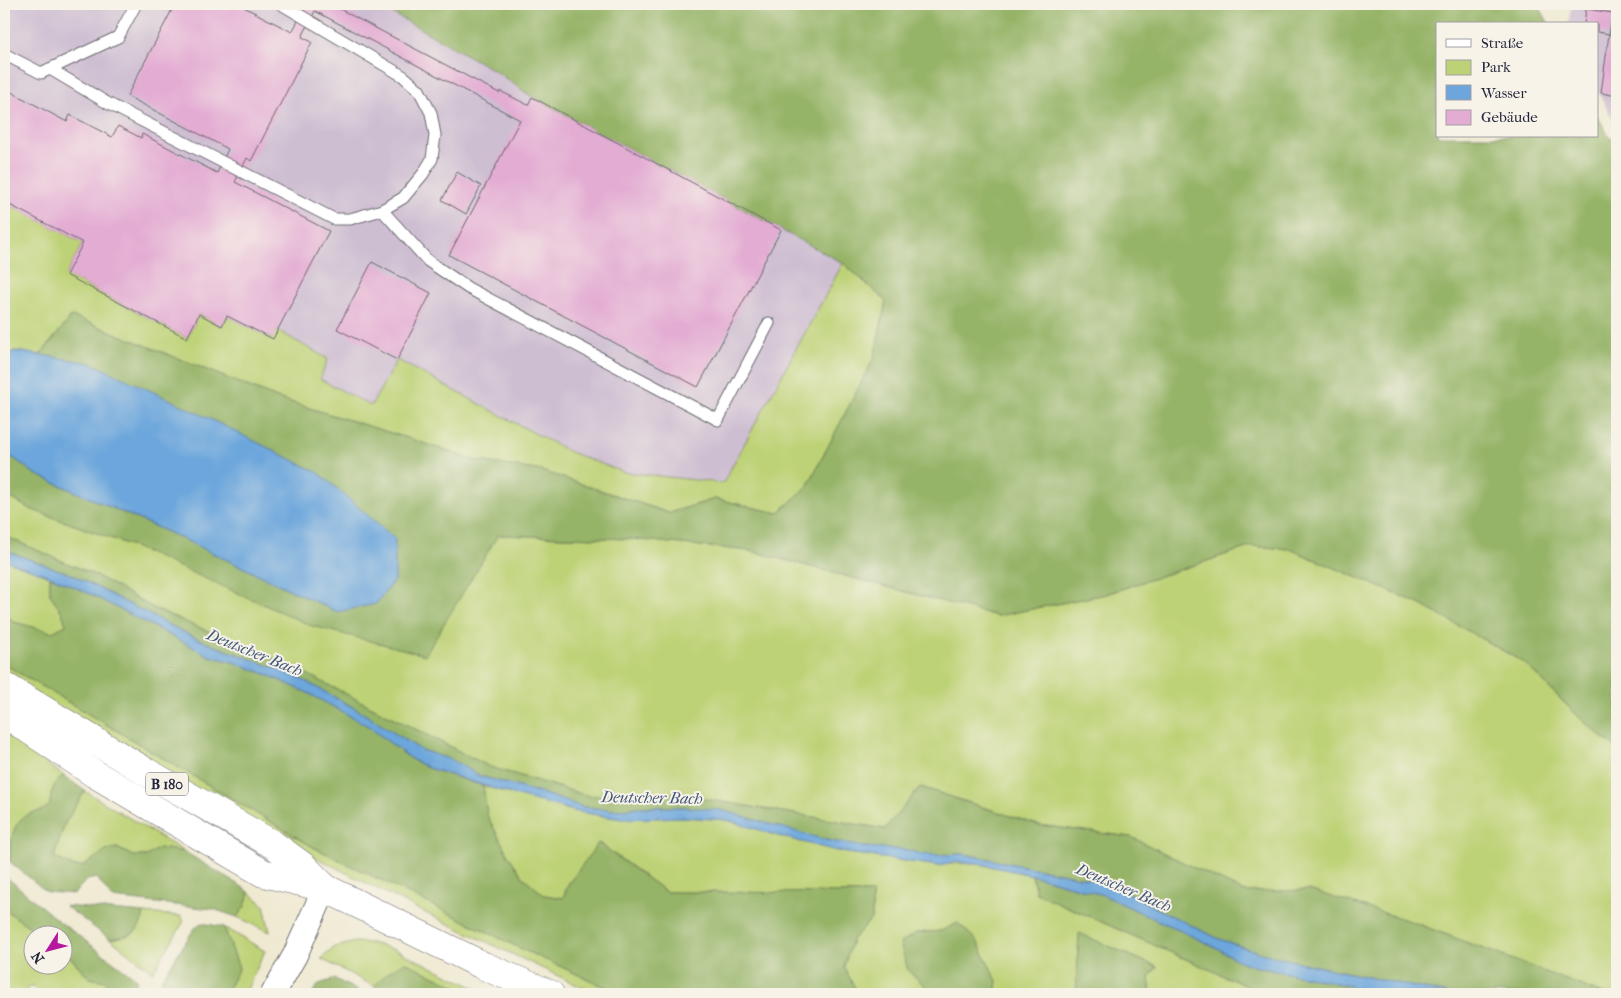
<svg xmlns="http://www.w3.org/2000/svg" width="1621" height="998" viewBox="0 0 1621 998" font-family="'IM FELL French Canon',serif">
<rect width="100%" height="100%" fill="#f7f3e8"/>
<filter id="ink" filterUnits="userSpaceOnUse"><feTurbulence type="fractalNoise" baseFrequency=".02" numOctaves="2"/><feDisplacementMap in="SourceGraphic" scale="10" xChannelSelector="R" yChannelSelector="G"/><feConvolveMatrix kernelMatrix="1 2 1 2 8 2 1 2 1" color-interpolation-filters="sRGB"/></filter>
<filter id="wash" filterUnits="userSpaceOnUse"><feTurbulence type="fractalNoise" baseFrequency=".0096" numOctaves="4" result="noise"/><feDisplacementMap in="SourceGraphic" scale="20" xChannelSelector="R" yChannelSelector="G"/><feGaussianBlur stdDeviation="1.12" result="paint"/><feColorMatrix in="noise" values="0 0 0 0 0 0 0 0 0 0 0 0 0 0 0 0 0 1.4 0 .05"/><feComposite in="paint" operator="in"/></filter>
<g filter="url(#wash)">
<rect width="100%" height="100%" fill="#efe9d0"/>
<g fill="#cebed2">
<path d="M 4,4 L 376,4 L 497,72 L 532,97 L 843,263 L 886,301 L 807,487 L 669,513 L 4,287 Z"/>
<path d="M 1572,4 L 1617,4 L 1617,128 L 1597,89 L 1597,24 L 1568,24 Z"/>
</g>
<g fill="#bdd276" stroke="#707a58">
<path d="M 4,202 L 83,243 L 66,275 L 187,338 L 199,314 L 221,326 L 227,316 L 272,339 L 277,330 L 328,359 L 320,379 L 371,406 L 397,360 L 570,452 L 623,472 L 723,483 L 843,263 L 886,301 L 874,358 L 807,487 L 778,513 L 715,499 L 669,513 L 542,471 L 473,460 L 417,441 L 277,398 L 72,316 L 40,355 L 15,351 L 4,356 Z"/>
<path d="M 4,494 L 30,509 L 130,545 L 497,535 L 632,539 L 751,551 L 997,616 L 1106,594 L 1252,546 L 1290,549 L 1420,604 L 1523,662 L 1583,721 L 1617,749 L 1617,994 L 1603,994 L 1410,921 L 1309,891 L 1244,892 L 1131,837 L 1038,825 L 921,787 L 885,829 L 663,792 L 589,796 L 490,767 L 293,667 L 157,610 L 97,576 L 4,536 Z"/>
<path d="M 4,560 L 50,576 L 50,594 L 62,612 L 66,625 L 52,633 L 14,622 L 4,613 Z"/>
<path d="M 4,664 L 313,847 L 524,950 L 621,994 L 596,994 L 417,909 L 309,854 L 4,678 Z"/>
<path d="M 4,733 L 64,776 C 53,782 51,793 50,805 L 44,811 L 31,813 L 10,843 L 10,862 L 4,856 Z"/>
<path d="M 483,786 L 574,811 L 622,819 L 683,817 L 727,820 L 782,837 L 841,852 L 939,866 C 971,859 1001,869 1032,875 L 1036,893 L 1265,994 L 1151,994 L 1149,977 L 1157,967 L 1080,934 L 1076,994 L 995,994 L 997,981 L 977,941 L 958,923 L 941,931 L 916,933 L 927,986 L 935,994 L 858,994 L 844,967 L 852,940 L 872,918 L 872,893 L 666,892 L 599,843 L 568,884 L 563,898 L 544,895 L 523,877 L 508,855 L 487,815 Z"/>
<path d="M 85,791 L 185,852 L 159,848 L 147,856 L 133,856 L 117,848 L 106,850 L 84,866 L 74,867 L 54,857 L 65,823 Z"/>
<path d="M 249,892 L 264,905 L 270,932 L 237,917 L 245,906 Z"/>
<path d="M 4,909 L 41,935 L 32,936 L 32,966 L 62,966 L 63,949 L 89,978 L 106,981 L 121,994 L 41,994 L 41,993 L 31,985 L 23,994 L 4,994 Z"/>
<path d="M 144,913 L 181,916 L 184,921 L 153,972 L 110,939 C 131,935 139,936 144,913 Z"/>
<path d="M 224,927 L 265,951 L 245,994 L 225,994 L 239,968 Z"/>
<path d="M 355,942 L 371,943 L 396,950 L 488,994 L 462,994 L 460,988 L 388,972 L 374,986 L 321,959 L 335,947 Z"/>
</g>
<g fill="#96b467" stroke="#5c6b51">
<path d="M 376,4 L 1538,4 L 1549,24 L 1437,24 L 1437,136 L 1597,136 L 1597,115 L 1610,138 L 1617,141 L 1617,749 L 1583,721 L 1523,662 L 1420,604 L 1290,549 L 1252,546 L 1106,594 L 997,616 L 751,551 L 632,539 L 498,535 L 425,655 L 312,626 L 130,545 L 30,509 L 4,494 L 4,451 L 35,474 L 172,534 L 337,612 L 91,363 L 40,355 L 72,316 L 277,398 L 417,441 L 473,460 L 542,471 L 669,513 L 715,499 L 778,513 L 807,487 L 874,358 L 886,301 L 843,263 L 532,97 L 497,72 Z"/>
<path d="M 4,536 L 97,576 L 157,610 L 293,667 L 490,767 L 589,796 L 663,792 L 885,829 L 920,787 L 1038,825 L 1131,837 L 1244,892 L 1309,890 L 1410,921 L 1603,994 L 1448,994 L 1312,965 L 1264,954 L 1219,939 L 1148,904 L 1110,883 L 963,854 L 938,855 L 921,854 L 908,850 L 864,847 L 826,840 L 685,807 L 639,807 L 615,810 L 583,807 L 547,795 L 480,776 L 452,760 L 421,750 L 358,710 L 292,674 L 212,645 L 185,633 L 73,575 L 4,550 Z"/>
<path d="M 50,576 L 92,595 L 210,656 L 233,662 L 268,675 L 310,694 L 368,726 L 411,759 L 428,768 L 483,786 L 487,815 L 508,855 L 523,877 L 544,895 L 563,898 L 568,885 L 598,843 L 666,892 L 872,893 L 872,918 L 852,940 L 844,967 L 858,994 L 621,994 L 524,950 L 313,847 L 4,664 L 4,613 L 14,622 L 52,632 L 66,625 L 62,612 L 50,594 Z"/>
<path d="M 64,776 L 85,791 L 65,823 L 54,857 L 74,867 L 84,866 L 106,850 L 117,848 L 133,856 L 147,856 L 159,848 L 185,852 L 244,888 L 249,892 L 245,906 L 237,917 L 213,909 L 112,898 L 97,878 L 86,880 L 74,894 L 47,892 L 10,862 C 10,845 11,821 29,814 C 39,810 42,813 50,804 C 51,793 53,782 64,776 Z"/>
<path d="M 4,875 L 56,919 L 137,979 L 134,994 L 121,994 L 105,981 L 89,978 L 63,949 L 62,936 L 41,935 L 4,909 Z"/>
<path d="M 1032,875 L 1103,895 L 1215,947 L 1239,961 L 1257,967 L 1327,981 L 1384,994 L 1265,994 L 1036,893 Z"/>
<path d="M 65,906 L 144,913 C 139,936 131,935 110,939 Z"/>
<path d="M 201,923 L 224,927 L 239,968 L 225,994 L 182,994 L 161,980 L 194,929 Z"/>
<path d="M 958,923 L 977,941 L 997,981 L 995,994 L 935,994 L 908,971 L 900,943 L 916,933 L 941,931 Z"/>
<path d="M 1079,933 L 1157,967 L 1149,977 L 1151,994 L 1076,994 Z"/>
<path d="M 405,962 L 460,988 L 462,994 L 384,994 L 374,986 L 388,972 Z"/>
<path d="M 335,979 L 362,993 L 363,994 L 312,994 L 319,984 Z"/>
</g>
<g fill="#6ca6dc" stroke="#47648c">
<path d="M 15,351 L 91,363 L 188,408 L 319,473 L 395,539 L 395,579 L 376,604 L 337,612 L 172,534 L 35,474 L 4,451 L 4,356 Z"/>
<path d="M 4,550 L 73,575 L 185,633 L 212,645 L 292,674 L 358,710 L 421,750 L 452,760 L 480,776 L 547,795 L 583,807 L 615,810 L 639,807 L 685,807 L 721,810 L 826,840 L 864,847 L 908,850 L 921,854 L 938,855 L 963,854 L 1110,883 L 1148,904 L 1219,939 L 1264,954 L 1312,965 L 1448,994 L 1384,994 L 1327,981 L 1257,967 L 1239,961 L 1215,947 L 1103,895 L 1032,875 L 975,863 L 954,862 L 939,866 L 841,852 L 782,837 L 727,820 L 683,817 L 622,819 L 574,811 L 514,795 L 428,768 L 411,759 L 368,726 L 310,694 L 268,675 L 233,662 L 210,656 L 92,595 L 50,576 L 4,560 Z"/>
</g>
<g id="blocks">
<g fill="#e3acd3">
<path d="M 175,4 L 238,4 L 292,32 L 307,4 L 330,4 L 499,93 L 500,91 L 528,105 L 532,97 L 781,230 L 698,387 L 449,255 L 520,120 L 315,11 L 302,37 L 312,42 L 251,161 L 247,158 L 235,182 L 329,231 L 273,339 L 227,316 L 222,326 L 199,314 L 187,338 L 66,275 L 83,243 L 4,202 L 4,88 L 67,122 L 70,115 L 112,137 L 118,126 L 141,138 L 142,134 L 217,173 L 228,149 L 127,96 Z"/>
<path d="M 1586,9 L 1613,13 L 1609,34 L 1597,32 L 1597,24 L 1584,24 Z"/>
<path d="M 1609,34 L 1617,36 L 1617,96 L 1601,93 Z"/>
<path d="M 457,172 L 481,186 L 466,214 L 442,200 Z"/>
<path d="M 372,262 L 431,293 L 397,360 L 337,329 Z"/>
</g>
</g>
</g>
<g filter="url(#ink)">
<use href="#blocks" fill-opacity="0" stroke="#6a686f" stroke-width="1"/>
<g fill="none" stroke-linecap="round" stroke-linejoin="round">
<defs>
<g id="service">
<path d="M 4,54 L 41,73 L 118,37 L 136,4"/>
<path d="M 50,69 L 109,104 L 334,219 L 350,219 L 382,210 L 403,198 L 423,174 L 432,159 L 435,135 L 431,113 L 419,90 L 403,76 L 281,4"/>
<path d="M 382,210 L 428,261 L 468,288 L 718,420 L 769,323"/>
</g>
<path id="minor" d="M 273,994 L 295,955 L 325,888"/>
<g id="primary">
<path d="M 4,686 L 143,770 L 274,845 L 303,866 L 325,888"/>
<path d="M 4,713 L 95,774 L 263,873 L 325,888 L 484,966 L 550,994"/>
</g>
</defs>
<use href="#service" stroke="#6a686f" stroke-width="13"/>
<use href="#minor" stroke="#6a686f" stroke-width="26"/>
<use href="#primary" stroke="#6a686f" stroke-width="29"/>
<use href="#service" stroke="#fff" stroke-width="11"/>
<use href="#minor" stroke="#fff" stroke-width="24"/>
<use href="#primary" stroke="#fff" stroke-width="28"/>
</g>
</g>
<g text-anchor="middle" stroke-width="4" stroke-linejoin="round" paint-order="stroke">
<rect fill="#f7f3e8" stroke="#62616f" stroke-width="1" x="146" y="772.5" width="42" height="23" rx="4"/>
<g font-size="14" font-weight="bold" fill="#22223b">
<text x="167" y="789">B 180</text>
</g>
<g font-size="16" font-style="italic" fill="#40577b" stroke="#f7f3e8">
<text transform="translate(255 652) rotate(22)" y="6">Deutscher Bach</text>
<text transform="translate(652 797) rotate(1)" y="6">Deutscher Bach</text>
<text transform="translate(1124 887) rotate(23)" y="6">Deutscher Bach</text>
</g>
</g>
<rect width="1621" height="998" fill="none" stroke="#f7f3e8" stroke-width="20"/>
<rect x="1436" y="22" width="162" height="115" fill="#f7f3e8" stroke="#a29fa3"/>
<rect x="1446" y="39" width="25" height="8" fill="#ffffff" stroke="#a29fa3"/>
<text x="1481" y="48" font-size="15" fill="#22223b">Straße</text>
<rect x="1446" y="60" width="25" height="15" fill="#bdd276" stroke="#a29fa3"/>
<text x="1481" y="72" font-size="15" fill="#22223b">Park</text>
<rect x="1446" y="85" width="25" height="15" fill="#6ca6dc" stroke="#a29fa3"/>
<text x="1481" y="98" font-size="15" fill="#22223b">Wasser</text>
<rect x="1446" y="110" width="25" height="15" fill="#e3acd3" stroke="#a29fa3"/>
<text x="1481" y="122" font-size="15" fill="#22223b">Gebäude</text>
<g transform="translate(48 950) rotate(234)"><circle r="24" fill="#f7f3e8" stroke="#a29fa3"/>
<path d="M0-4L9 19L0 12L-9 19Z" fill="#b5179e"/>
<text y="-8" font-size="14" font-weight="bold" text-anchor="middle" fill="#22223b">N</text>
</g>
</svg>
